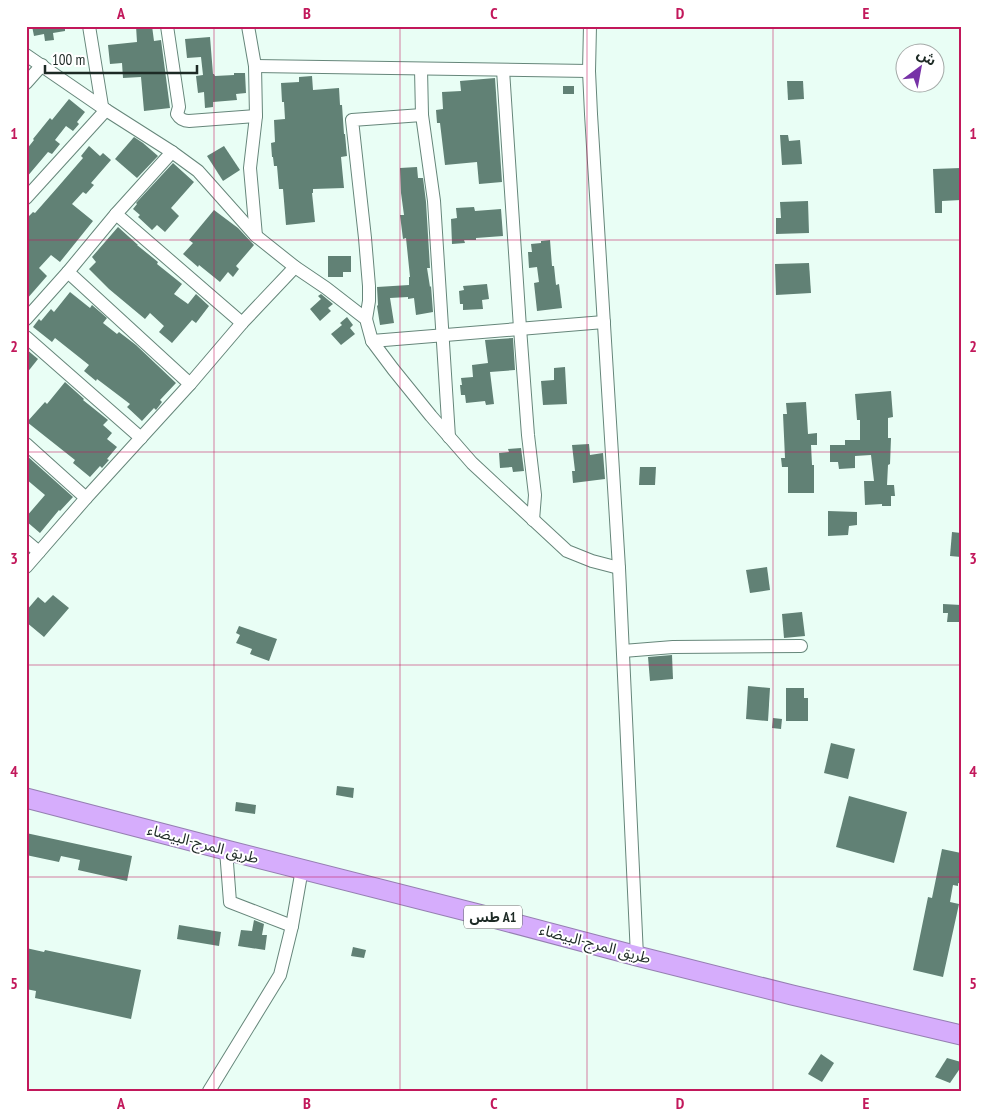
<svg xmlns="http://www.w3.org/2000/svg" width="987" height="1117" viewBox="0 0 987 1117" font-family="'PT Sans Narrow','Noto Sans Arabic',sans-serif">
<rect width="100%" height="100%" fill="#e9fef5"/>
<g fill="#618175">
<path d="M 32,26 L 65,26 L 65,31 L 53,33 L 54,40 L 45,41 L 44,34 L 34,36 Z"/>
<path d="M 136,26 L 152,26 L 154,41 L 161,40 L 170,108 L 144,111 L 141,77 L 123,78 L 122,63 L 110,64 L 108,45 L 137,42 Z"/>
<path d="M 210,37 L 213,74 L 214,74 L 215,76 L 234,75 L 234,73 L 245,73 L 246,93 L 236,94 L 237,100 L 213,102 L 213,107 L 205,108 L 204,92 L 198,93 L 196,76 L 203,75 L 201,57 L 187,58 L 185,39 Z"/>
<path d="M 312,76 L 313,90 L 339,88 L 340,105 L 342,105 L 344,134 L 345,134 L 347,156 L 341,157 L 344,188 L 313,189 L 313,193 L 312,193 L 315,222 L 286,225 L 283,189 L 279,189 L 277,166 L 274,166 L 273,157 L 272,157 L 271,143 L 275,142 L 274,120 L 285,119 L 284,102 L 282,102 L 281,83 L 299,82 L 299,77 Z"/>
<path d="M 495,78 L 502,182 L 479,184 L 477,162 L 445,165 L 440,123 L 437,123 L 436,110 L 443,109 L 442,92 L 461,91 L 460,81 Z"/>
<path d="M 787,81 L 803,81 L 804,99 L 788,100 Z"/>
<rect x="563" y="86" width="11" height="8"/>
<path d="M 69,99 L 85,112 L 77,122 L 79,124 L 73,131 L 66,126 L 55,140 L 60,144 L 52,154 L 48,152 L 26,178 L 26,150 L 34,140 L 33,139 L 50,118 L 52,120 Z"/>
<path d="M 780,135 L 788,135 L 789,141 L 800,140 L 802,164 L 782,165 Z"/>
<path d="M 134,137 L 143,143 L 158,156 L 137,178 L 115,159 Z"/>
<path d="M 89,146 L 100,156 L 103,153 L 111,160 L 91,183 L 94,185 L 86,194 L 83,192 L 72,204 L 93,221 L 60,262 L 51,255 L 39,268 L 47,276 L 26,300 L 26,219 L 33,212 L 35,213 L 57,188 L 83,158 L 81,156 Z"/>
<path d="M 224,146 L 240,170 L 223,181 L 207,156 Z"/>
<path d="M 173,163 L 194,182 L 171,208 L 179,216 L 165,232 L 157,225 L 152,230 L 138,217 L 140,215 L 133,209 L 137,204 L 136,203 Z"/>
<path d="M 417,167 L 418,178 L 423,178 L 426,202 L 430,268 L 427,268 L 430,287 L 431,286 L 433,312 L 416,315 L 414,298 L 408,299 L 408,297 L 390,298 L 394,323 L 380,325 L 377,306 L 378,305 L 377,287 L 409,285 L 409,277 L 410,277 L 406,238 L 403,239 L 400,215 L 404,215 L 401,193 L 400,168 Z"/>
<path d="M 961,168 L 961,200 L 942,201 L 942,213 L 935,213 L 933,169 Z"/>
<path d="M 808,201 L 809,233 L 776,234 L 776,218 L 781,218 L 780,202 Z"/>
<path d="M 474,207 L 475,211 L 501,209 L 503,236 L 476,238 L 476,240 L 464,240 L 465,243 L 452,244 L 451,219 L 457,218 L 456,208 Z"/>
<path d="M 214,210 L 238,228 L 254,245 L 236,266 L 239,269 L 233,277 L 228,272 L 220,282 L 199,265 L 198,267 L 183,254 L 193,243 L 189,240 Z"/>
<path d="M 118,227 L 138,245 L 137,245 L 158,262 L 157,264 L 182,284 L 174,294 L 188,304 L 196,294 L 209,306 L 196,323 L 192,320 L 172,343 L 159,332 L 164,326 L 150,313 L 145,319 L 109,289 L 89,269 L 96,262 L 92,257 Z"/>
<path d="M 550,240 L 552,266 L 554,266 L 556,285 L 559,284 L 562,308 L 537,311 L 534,283 L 539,282 L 537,267 L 529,268 L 528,252 L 532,252 L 531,244 L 541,243 L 541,241 Z"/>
<path d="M 328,256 L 351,256 L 351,272 L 343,272 L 343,277 L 328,277 Z"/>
<path d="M 809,263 L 811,293 L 776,295 L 775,264 Z"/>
<path d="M 487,284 L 489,299 L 482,300 L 483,309 L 463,310 L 463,304 L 460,304 L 459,291 L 464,290 L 463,286 Z"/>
<path d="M 70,292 L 90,308 L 92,305 L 107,318 L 103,323 L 117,334 L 119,332 L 136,345 L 176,383 L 160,400 L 162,402 L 156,410 L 154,408 L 142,421 L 127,407 L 130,404 L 97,379 L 96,381 L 84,371 L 89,365 L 55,338 L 52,342 L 33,327 L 39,319 L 41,321 L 51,309 L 54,312 Z"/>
<path d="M 321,294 L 333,304 L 328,308 L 331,311 L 320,321 L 310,309 L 321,299 L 318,296 Z"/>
<path d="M 347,317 L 353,325 L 350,328 L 355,334 L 341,345 L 331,334 L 342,325 L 340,323 Z"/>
<path d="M 513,338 L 515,370 L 490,372 L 494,404 L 486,405 L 485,401 L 466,403 L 465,395 L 461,395 L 460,385 L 462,385 L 461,378 L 473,377 L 472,365 L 488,363 L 485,340 Z"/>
<path d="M 26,349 L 38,359 L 26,374 Z"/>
<path d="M 565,367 L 567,404 L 543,405 L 541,381 L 554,380 L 554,368 Z"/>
<path d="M 65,382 L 84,399 L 83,400 L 108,420 L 103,425 L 112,433 L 107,439 L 117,447 L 107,459 L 109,460 L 102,468 L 100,466 L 90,477 L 73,463 L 75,460 L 27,422 L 45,402 L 47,404 Z"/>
<path d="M 891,391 L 893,417 L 888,418 L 888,438 L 891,438 L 890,464 L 888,465 L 887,485 L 894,485 L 895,496 L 891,496 L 891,506 L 882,506 L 882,504 L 865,505 L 864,481 L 874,481 L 871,455 L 855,456 L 855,468 L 839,469 L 838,462 L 830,462 L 830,445 L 845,445 L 845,440 L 860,440 L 860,420 L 857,420 L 855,394 Z"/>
<path d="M 806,402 L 808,434 L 817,433 L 817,445 L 811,445 L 812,465 L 814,465 L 814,493 L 788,493 L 788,467 L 782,467 L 781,458 L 785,458 L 783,414 L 787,414 L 786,403 Z"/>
<path d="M 589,444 L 590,455 L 603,453 L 605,479 L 573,483 L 572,471 L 575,471 L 572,445 Z"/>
<path d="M 521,448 L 524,471 L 513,472 L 512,467 L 500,468 L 499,453 L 509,452 L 508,449 Z"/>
<path d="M 26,455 L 73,497 L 60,511 L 59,510 L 40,533 L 26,521 L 26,517 L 45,495 L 26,479 Z"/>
<path d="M 640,467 L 656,467 L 655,485 L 639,485 Z"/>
<path d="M 828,511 L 857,512 L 857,525 L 849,526 L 848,535 L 828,536 Z"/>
<path d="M 952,532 L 961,533 L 961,557 L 950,556 Z"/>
<path d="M 767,567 L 770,590 L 750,593 L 746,570 Z"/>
<path d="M 53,595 L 69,608 L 44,637 L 26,622 L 26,611 L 38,597 L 45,603 Z"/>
<path d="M 943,604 L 961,605 L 961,622 L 947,622 L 948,613 L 943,613 Z"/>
<path d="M 802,612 L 805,636 L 784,638 L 782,614 Z"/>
<path d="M 239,626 L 277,639 L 269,661 L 250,654 L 252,649 L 236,643 L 240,635 L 236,633 Z"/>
<path d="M 672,655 L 673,679 L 650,681 L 648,657 Z"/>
<path d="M 748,686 L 770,688 L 768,721 L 746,719 Z"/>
<path d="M 786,688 L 804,688 L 804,698 L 808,698 L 808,721 L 786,721 Z"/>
<path d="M 773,718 L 782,719 L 781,729 L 772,728 Z"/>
<path d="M 831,743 L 855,749 L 848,779 L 824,773 Z"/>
<path d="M 337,786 L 354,788 L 353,798 L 336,795 Z"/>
<path d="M 849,796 L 907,812 L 894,863 L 836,847 Z"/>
<path d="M 236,802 L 256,805 L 255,814 L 235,811 Z"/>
<path d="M 26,833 L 132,856 L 127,881 L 78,870 L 80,860 L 61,856 L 59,862 L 26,855 Z"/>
<path d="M 942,849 L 961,853 L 961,884 L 958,883 L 958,886 L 953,885 L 950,902 L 959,904 L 943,977 L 913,970 L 928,897 L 932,898 Z"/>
<path d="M 254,920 L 264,924 L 262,935 L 267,935 L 265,950 L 238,946 L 241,930 L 252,931 Z"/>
<path d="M 179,925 L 221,932 L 219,946 L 177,939 Z"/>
<path d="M 353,947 L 366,950 L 364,958 L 351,956 Z"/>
<path d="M 26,948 L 44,952 L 45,950 L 141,970 L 131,1019 L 35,998 L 36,991 L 26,989 Z"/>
<path d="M 821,1054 L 834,1063 L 822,1082 L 808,1074 Z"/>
<path d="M 947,1058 L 961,1062 L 961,1067 L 950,1083 L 935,1077 Z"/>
</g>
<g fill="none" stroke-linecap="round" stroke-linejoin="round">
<defs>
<g id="minor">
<path d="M 89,26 L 102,106"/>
<path d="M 167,26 L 179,107 L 177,114 C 180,119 183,121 189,121 L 256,116"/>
<path d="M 248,26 L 255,66 L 256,116 L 250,168 L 256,236"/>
<path d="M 590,26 L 589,71 L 591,114 L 619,568 L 637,956"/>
<path d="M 26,55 L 106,110 L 172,152 L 198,171 L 256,236 L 295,267 L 326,288 L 366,319 L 372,341 L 393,369 L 431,416 L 472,463 L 567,551 L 592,561 L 619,568"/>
<path d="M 255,66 L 589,71"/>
<path d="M 421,69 L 422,115 L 434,201 L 449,437"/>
<path d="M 503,70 L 520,328 L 528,435 L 535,495 L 533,520"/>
<path d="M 26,83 L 42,65"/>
<path d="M 26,198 L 106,110"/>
<path d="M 116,214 L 242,323"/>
<path d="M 68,272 L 190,384"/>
<path d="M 26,319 L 68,272 L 116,214 L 172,152"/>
<path d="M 366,319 L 369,301 L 369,286 L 365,238 L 352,120 L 422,115"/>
<path d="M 26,337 L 141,438"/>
<path d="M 372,341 L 604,322"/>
<path d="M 26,444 L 86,498"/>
<path d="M 26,541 L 39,552"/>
<path d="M 26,567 L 86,498 L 190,384 L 242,323 L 295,267"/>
<path d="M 623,651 L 673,647 L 801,646"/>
<path d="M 226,850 L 230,902 L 292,926"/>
<path d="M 209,1091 L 280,975 L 292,926 L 302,869"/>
</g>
<path id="highway" d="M 26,798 L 226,850 L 490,917 L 637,956 L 792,995 L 961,1035"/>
</defs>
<use href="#minor" stroke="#66867a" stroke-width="14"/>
<use href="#highway" stroke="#957fb1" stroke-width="21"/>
<use href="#minor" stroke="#fff" stroke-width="12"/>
<use href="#highway" stroke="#d6adfc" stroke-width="19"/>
</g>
<path fill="none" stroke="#c2185b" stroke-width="1" stroke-opacity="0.55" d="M 214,26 L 214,1091M 400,26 L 400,1091M 587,26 L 587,1091M 773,26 L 773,1091M 26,240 L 961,240M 26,452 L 961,452M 26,665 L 961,665M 26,877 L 961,877"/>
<g text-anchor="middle" stroke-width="4" stroke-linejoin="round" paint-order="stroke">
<rect fill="#fff" stroke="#616a66" stroke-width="1" x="464" y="905.5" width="58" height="23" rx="4"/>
<g font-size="14" font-weight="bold" fill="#1d2a25">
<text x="493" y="922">طس A1</text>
</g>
<g font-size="15" fill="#1d2a25" stroke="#fff">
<text transform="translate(203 844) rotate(15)" y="5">طريق المرج-البيضاء</text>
<text transform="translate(595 944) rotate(15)" y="5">طريق المرج-البيضاء</text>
</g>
</g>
<rect width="987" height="1117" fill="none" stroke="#ffffff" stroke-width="55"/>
<g transform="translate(920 68) rotate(32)"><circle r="24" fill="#ffffff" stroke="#a5aaa8"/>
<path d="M0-4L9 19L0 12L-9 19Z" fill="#7733a7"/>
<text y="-8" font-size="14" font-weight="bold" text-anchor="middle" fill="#1d2a25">ش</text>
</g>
<path d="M45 65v8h152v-8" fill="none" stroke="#1d2a25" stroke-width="2.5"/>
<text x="52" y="65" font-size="15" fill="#1d2a25" stroke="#ffffff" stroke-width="4" paint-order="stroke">100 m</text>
<rect x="28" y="28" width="932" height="1062" fill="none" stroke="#c2185b" stroke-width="2"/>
<g font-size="16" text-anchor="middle" font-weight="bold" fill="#c2185b">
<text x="121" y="19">A</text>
<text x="307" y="19">B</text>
<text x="494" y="19">C</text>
<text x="680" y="19">D</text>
<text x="866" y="19">E</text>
<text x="14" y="139">1</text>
<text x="973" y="139">1</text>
<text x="14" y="352">2</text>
<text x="973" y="352">2</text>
<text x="14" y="564">3</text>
<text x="973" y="564">3</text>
<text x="14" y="777">4</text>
<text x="973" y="777">4</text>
<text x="14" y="989">5</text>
<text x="973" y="989">5</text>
<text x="121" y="1109">A</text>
<text x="307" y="1109">B</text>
<text x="494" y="1109">C</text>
<text x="680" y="1109">D</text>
<text x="866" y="1109">E</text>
</g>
</svg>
